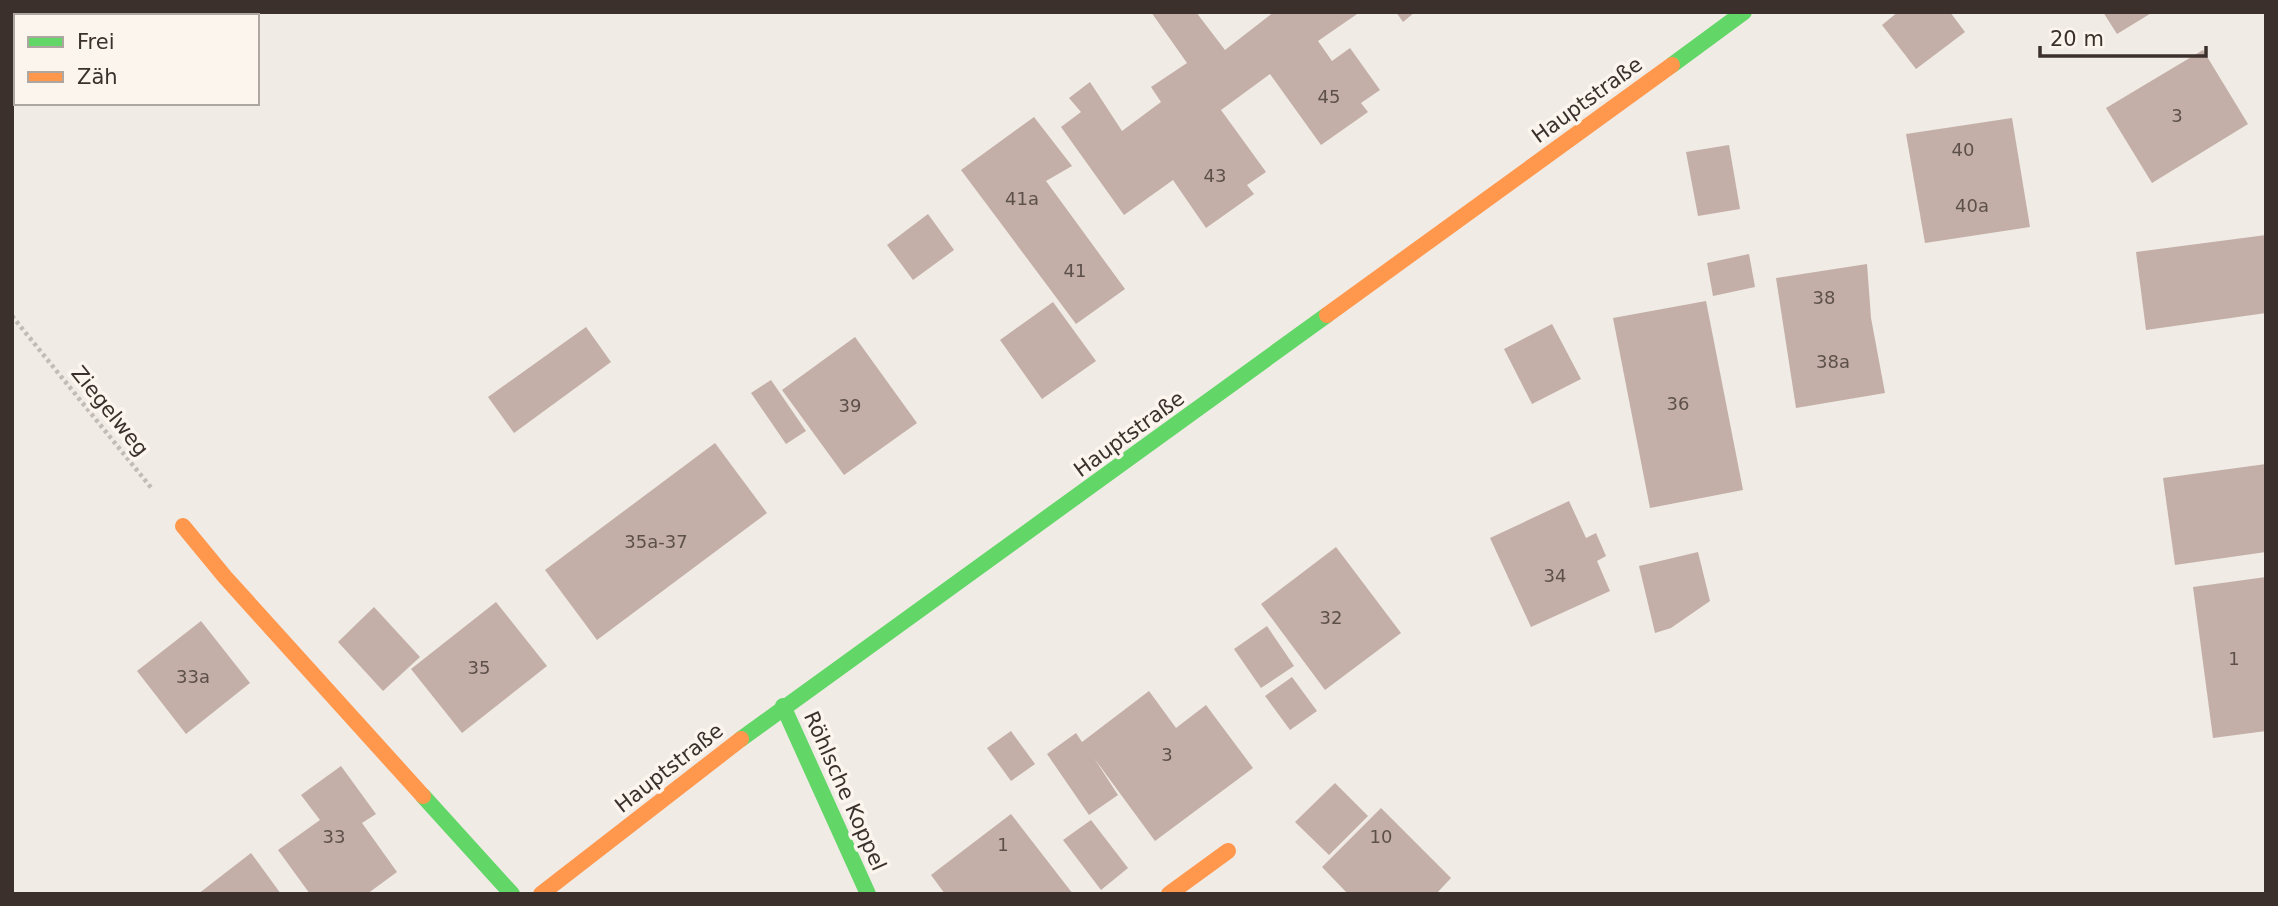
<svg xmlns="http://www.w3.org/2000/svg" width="2278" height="906" viewBox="0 0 2278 906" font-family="'DejaVu Sans',sans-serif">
<rect width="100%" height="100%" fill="#f0ebe5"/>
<g fill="#c3afa7">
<path d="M 1151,12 L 1196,12 L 1225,50 L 1274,12 L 1360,12 L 1318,41 L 1332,61 L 1350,48 L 1380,90 L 1361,103 L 1368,112 L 1321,145 L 1270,74 L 1221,110 L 1266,172 L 1247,185 L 1254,194 L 1206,228 L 1173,180 L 1124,215 L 1061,127 L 1081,112 L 1069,98 L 1090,82 L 1122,131 L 1161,102 L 1151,87 L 1187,63 Z"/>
<path d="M 1396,12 L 1415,12 L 1403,22 Z"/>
<path d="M 1898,12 L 1950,12 L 1965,32 L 1916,69 L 1882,25 Z"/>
<path d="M 2103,12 L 2153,12 L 2117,34 Z"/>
<path d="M 2203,50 L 2248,124 L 2152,183 L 2106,108 Z"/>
<path d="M 1034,117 L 1072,166 L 1046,181 L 1125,289 L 1076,324 L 961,170 Z"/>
<path d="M 2012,118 L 2030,227 L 1925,243 L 1906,134 Z"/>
<path d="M 1729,145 L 1740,209 L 1698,216 L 1686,152 Z"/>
<path d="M 928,214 L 954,250 L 913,280 L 887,245 Z"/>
<path d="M 2266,235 L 2266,313 L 2146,330 L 2136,252 Z"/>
<path d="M 1749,254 L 1755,287 L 1713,296 L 1707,263 Z"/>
<path d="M 1867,264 L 1871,318 L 1885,393 L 1796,408 L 1776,278 Z"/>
<path d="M 1706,301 L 1743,490 L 1650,508 L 1613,318 Z"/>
<path d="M 1053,302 L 1096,361 L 1042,399 L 1000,340 Z"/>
<path d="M 1552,324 L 1581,379 L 1532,404 L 1504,349 Z"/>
<path d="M 586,327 L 611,362 L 514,433 L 488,397 Z"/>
<path d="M 855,337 L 917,423 L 844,475 L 782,390 Z"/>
<path d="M 771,380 L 806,431 L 786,444 L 751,393 Z"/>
<path d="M 715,443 L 767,513 L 597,640 L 545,570 Z"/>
<path d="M 2266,464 L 2266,552 L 2175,565 L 2163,478 Z"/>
<path d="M 1569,501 L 1586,538 L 1596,533 L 1606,556 L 1597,561 L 1610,591 L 1531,627 L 1490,538 Z"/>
<path d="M 1336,547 L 1401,633 L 1325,690 L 1261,604 Z"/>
<path d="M 1698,552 L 1710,601 L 1671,628 L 1655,633 L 1639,566 Z"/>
<path d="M 2266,577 L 2266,731 L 2213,738 L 2193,587 Z"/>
<path d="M 496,602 L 547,666 L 462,733 L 411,669 Z"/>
<path d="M 374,607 L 420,657 L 383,691 L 338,642 Z"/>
<path d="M 201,621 L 250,683 L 186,734 L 137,671 Z"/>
<path d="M 1267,626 L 1294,666 L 1261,688 L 1234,649 Z"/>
<path d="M 1292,677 L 1317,711 L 1290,730 L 1265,696 Z"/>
<path d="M 1149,691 L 1176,728 L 1206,705 L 1253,768 L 1155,841 L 1094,758 L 1118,795 L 1089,815 L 1047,754 L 1076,733 L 1082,742 Z"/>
<path d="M 1011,731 L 1035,764 L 1011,781 L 987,748 Z"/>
<path d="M 341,766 L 376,814 L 362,823 L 397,872 L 367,894 L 310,894 L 278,850 L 320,820 L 301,795 Z"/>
<path d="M 1335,783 L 1368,816 L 1329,855 L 1295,822 Z"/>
<path d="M 1381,808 L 1451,878 L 1436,894 L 1348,894 L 1322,867 Z"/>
<path d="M 1011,814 L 1073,894 L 945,894 L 931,875 Z"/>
<path d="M 1091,820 L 1128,868 L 1101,890 L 1063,840 Z"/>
<path d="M 251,853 L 281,894 L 198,894 Z"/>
</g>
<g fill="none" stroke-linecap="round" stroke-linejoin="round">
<path stroke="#c2bbb6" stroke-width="4.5" stroke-dasharray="3.5 3.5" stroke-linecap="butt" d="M 12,316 L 153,490"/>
<g stroke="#63d668" stroke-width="16">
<path d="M 1672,65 L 1744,12"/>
<path d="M 783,706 L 868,894"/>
<path d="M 741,739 L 1327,315"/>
<path d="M 423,796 L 512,894"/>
</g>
<g stroke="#ff974d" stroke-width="16">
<path d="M 1327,315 L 1672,65"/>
<path d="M 183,526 L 225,577 L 423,796"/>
<path d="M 541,894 L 741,739"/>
<path d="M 1169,894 L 1228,851"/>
</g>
</g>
<g text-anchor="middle" stroke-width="7" stroke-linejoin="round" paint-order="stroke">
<g font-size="18" fill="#5d504a">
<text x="1329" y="103">45</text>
<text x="2177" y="122">3</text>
<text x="1963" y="156">40</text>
<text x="1215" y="182">43</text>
<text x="1022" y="205">41a</text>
<text x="1972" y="212">40a</text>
<text x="1075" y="277">41</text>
<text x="1824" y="304">38</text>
<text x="1833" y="368">38a</text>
<text x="1678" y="410">36</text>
<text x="850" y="412">39</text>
<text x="656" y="548">35a-37</text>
<text x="1555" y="582">34</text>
<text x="1331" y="624">32</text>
<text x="2234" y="665">1</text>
<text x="479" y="674">35</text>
<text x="193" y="683">33a</text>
<text x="1167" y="761">3</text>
<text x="334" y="843">33</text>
<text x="1381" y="843">10</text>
<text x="1003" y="851">1</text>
</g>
<g font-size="21" fill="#3b302b" stroke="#fbf5ee">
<text transform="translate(1587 100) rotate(-36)" y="7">Hauptstraße</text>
<text transform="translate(110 411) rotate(51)" y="7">Ziegelweg</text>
<text transform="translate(1129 434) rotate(-36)" y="7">Hauptstraße</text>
<text transform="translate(669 768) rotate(-38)" y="7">Hauptstraße</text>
<text transform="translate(845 791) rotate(66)" y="7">Röhlsche Koppel</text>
</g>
</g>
<rect width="2278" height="906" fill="none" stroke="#3b302b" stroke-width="28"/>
<rect x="14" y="14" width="245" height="91" fill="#fbf5ee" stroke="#aea6a0" stroke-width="2"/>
<rect x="28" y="37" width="35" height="10" fill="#63d668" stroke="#aea6a0" stroke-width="2"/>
<text x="77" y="49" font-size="21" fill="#3b302b">Frei</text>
<rect x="28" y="72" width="35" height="10" fill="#ff974d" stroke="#aea6a0" stroke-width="2"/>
<text x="77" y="84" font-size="21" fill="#3b302b">Zäh</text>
<path d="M2040 46v10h166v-10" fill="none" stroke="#3b302b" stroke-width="3.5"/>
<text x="2050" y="46" font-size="21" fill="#3b302b" stroke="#fbf5ee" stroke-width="5" paint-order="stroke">20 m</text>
</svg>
